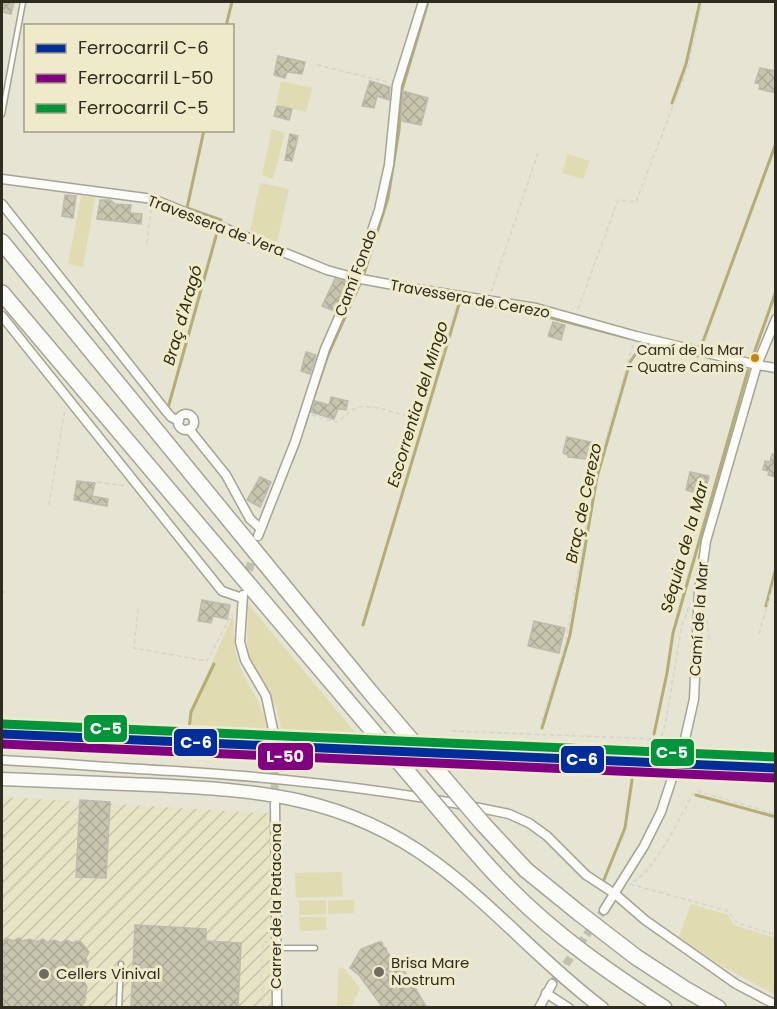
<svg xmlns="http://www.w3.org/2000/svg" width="777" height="1009" viewBox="0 0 777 1009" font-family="Poppins,sans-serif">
<defs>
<pattern id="industrial-furrows" width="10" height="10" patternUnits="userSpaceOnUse" patternTransform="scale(1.5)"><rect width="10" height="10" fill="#e7e3c5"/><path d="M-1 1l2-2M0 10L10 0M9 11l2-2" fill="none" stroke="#c6c3a9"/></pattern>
<pattern id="building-cross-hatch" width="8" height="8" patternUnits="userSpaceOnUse" patternTransform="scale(1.5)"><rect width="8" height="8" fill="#c7c5ae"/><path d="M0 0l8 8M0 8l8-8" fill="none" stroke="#aba995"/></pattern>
</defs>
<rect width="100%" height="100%" fill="#e6e4d2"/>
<path fill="url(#industrial-furrows)" d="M 2,797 L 278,814 L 278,1007 L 2,1007 Z"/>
<g fill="#e0dbb1">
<path d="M 281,81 L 312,88 L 306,112 L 276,105 Z"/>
<path d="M 272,129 L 285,133 L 273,179 L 262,175 Z"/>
<path d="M 568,154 L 590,161 L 583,179 L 562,173 Z"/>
<path d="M 260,183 L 289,189 L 277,242 L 250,231 Z"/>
<path d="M 81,196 L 95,197 L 83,267 L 68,264 Z"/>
<path d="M 248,604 L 359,737 L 282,733 L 277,709 L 247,652 Z"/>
<path d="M 233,615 C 234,634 233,653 242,671 C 252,693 265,708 268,733 L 188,729 L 190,712 Z"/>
<path d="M 342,872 L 343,896 L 296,898 L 295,873 Z"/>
<path d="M 326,900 L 326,914 L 299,915 L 299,901 Z"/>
<path d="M 354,900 L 354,913 L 328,914 L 328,901 Z"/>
<path d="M 691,904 L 728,915 L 734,925 L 775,938 L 775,995 L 717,963 L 679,937 Z"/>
<path d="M 299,917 L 326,917 L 326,930 L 300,931 Z"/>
<path d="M 341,967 L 344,968 L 360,988 L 352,1005 L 337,1006 L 338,970 Z"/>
</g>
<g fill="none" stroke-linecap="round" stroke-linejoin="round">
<g stroke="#b4ad75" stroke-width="3">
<path d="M 226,26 L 232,2"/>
<path d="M 672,103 L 686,64 L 700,2"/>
<path d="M 204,130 L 187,208 L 221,220 L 220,222"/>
<path d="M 364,274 L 388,198 L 399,130 L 401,93 L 428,2"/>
<path d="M 701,347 L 776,143"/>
<path d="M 752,359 L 776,291"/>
<path d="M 312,402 L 328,355 L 360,284"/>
<path d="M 168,408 L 218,229"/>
<path d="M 304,427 L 307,418"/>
<path d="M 292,461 L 299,442"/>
<path d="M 766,606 L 776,568"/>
<path d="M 363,625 L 460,301 L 533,313 L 628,338"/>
<path d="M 542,728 L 570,635 L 597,477 L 630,362 L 644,342 L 698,356"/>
<path d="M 189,729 L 191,712 L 214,664"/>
<path d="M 654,734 L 667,673 L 673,633 L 748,370"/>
<path d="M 696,795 L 776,817"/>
<path d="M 603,882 L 625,828 L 633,773"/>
</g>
</g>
<g fill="url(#building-cross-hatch)" stroke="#bcbbad" stroke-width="1.5">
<path d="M 2,2 L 14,2 L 11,14 L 2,12 Z"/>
<path d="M 278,56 L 305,62 L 302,74 L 287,72 L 285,78 L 274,75 Z"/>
<path d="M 760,68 L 776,71 L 776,93 L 759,89 L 760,84 L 755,83 Z"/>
<path d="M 370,81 L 390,87 L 389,100 L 377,96 L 374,108 L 362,106 Z"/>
<path d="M 403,91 L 428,98 L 421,125 L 401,121 Z"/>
<path d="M 277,106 L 292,109 L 289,120 L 274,116 Z"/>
<path d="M 290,134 L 298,136 L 292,161 L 285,160 Z"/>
<path d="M 65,195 L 76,196 L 73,218 L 62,216 Z"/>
<path d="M 100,200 L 110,200 L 115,204 L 131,205 L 130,213 L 142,214 L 141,224 L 97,219 Z"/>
<path d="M 335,279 L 347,282 L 334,311 L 322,306 Z"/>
<path d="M 553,322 L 565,325 L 561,340 L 548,336 Z"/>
<path d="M 306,352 L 316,355 L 310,374 L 301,371 Z"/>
<path d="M 331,397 L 348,401 L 346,410 L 338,409 L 334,419 L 311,412 L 315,401 L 329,405 Z"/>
<path d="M 567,437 L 600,444 L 596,457 L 586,455 L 585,459 L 568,457 L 568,455 L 563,453 Z"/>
<path d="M 772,454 L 776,455 L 776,477 L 768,475 L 769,471 L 763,470 L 765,461 L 770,462 Z"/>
<path d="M 690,472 L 709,476 L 704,496 L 686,490 Z"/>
<path d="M 260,477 L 271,482 L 260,507 L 247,500 Z"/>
<path d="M 77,481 L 95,483 L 92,496 L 108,499 L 107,506 L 74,500 Z"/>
<path d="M 202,600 L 230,605 L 227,619 L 213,616 L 211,623 L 198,621 Z"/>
<path d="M 534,621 L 565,628 L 559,653 L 528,646 Z"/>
<path d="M 80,800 L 110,802 L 106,878 L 76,877 Z"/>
<path d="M 135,925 L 206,929 L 206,941 L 241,943 L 238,1008 L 131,1008 Z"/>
<path d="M 6,938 L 13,941 L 19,938 L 23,941 L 30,939 L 36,942 L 43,939 L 48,943 L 54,940 L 61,943 L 66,940 L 73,943 L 76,941 L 81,942 L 89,952 L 86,958 L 88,964 L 86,971 L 88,975 L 84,981 L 87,987 L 85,995 L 86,999 L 81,1008 L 2,1008 L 2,942 Z"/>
<path d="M 379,942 L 382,942 L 383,947 L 386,948 L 387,952 L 408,976 L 427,1008 L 383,1008 L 359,975 L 350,968 L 361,949 Z"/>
</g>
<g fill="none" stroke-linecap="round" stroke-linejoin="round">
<g stroke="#c1bfae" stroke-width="8" stroke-dasharray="8 4" stroke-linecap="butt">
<path d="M 246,582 L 254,551"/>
<path d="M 274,734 L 275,800"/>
<path d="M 552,984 L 604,910"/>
</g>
<defs>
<g id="lane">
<path d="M 2,114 L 23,2"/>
<path d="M 277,948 L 315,948"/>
<path d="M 119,1008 L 121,964"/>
</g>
<g id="street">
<path d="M 2,179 L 153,199 L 327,270 L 356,278 L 404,287 L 536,308 L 636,336 L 757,365 L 776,368"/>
<path d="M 2,204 L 166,411 L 171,417 L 179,421"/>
<path d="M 2,316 L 222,591 L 242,598"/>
<circle cx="186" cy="422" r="8"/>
<path d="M 189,429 L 226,475 L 250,519 L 260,528"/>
<path d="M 258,536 L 295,442 L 325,349 L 356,278 L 379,210 L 389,165 L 397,85 L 423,2"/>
<path d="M 243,595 L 240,642 L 245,660 L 266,696 L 274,734"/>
<path d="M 2,760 C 59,763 117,768 175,771 C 287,778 399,790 509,814 L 529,823 L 547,836 L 586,875 L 615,894 L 645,920 L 736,984 L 776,1005"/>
<path d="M 275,804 L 277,1008"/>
<path d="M 604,910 L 644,846 L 661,812 L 685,739 L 694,699 L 699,591 L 706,541 L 757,365 L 776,319"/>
<path d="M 546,993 L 569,1008"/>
<path d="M 539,1008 L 552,984"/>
</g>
<path id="secondary" d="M 2,779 C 51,781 101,783 151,785 C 258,790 345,796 434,862 C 494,906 543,964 602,1008"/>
<g id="highway">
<path d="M 2,242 L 371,693"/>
<path d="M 2,293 L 344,697"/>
<path d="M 484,825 L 526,870 L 579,913 L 636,957 L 685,989 L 718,1008"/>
<path d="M 466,841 C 480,857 494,874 510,889 C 555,935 610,973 664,1008"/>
</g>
</defs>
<use href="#lane" stroke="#a5a496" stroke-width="7"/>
<use href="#street" stroke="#a5a496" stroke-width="11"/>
<use href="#secondary" stroke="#a5a496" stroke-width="15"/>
<use href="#highway" stroke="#a5a496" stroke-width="18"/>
<g stroke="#d5d4cf" stroke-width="1.5" stroke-dasharray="4.5 3" stroke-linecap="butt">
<path d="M 317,65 L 388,82"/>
<path d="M 147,243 L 151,209"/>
<path d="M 491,292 L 538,153"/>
<path d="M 578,309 L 618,200 L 636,202 L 688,67 L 702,2"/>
<path d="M 442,356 L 457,303"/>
<path d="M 312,415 L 336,422 C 344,419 348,411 356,408 C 370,402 407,417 423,421"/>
<path d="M 97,482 L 126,486"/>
<path d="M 49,505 L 65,408"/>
<path d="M 2,592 L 6,592"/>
<path d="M 138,609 L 134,648 L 207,661 L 232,614"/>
<path d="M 707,620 L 709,641"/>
<path d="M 759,634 L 776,575"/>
<path d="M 542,720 L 565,645 L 595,476 L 633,345"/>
<path d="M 452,731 L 656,739 L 662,735 L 665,726 L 682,625 L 689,607"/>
<path d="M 633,882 C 654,871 681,816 693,794 L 697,791 L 776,814"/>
<path d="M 630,884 L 728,911 L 737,923 L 776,935"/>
<path d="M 263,1008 L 261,968 L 263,942 L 268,942"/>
</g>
<use href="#lane" stroke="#fbfbf8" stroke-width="4"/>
<use href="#street" stroke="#fbfbf8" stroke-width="8"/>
<use href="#secondary" stroke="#fbfbf8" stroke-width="12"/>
<use href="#highway" stroke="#fbfbf8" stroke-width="15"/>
<defs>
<g id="highway-bridge">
<path d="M 371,693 L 484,825"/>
<path d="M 344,697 L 466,841"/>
</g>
</defs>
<use href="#highway-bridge" stroke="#a5a496" stroke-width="18" stroke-linecap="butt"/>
<use href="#highway-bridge" stroke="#fbfbf8" stroke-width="15"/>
<defs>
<path id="rail-1" d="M 2,734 L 776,768"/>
<path id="rail-2" d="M 2,744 L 776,778"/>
<path id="rail-3" d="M 2,724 L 776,757"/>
</defs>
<use href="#rail-1" stroke="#eeeaca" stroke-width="14"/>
<use href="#rail-2" stroke="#eeeaca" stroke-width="14"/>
<use href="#rail-3" stroke="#eeeaca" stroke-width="14"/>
<use href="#rail-1" stroke="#002d9a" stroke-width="9"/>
<use href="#rail-2" stroke="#800080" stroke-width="9"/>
<use href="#rail-3" stroke="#00953b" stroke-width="9"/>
</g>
<circle fill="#c58808" stroke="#eeeaca" stroke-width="2" cx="755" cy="358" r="5"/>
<g fill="#6e6c5e" stroke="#eeeaca" stroke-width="2">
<circle cx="379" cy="972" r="6"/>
<circle cx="44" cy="974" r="6"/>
</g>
<g text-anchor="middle" stroke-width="6" stroke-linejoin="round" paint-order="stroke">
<g font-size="14" fill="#2e2c20" stroke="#eeeaca" text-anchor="end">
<text x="744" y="355">Camí de la Mar<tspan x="744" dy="17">- Quatre Camins</tspan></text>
</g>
<g font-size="15" fill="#2e2c20" stroke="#eeeaca">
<text transform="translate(216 226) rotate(21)" y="5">Travessera de Vera</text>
<text transform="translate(356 273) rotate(-69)" y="5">Camí Fondo</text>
<text transform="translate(470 299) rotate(10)" y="5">Travessera de Cerezo</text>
<text transform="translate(699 619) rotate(-86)" y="5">Camí de la Mar</text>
<text transform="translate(276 906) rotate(-90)" y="5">Carrer de la Patacona</text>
</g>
<g font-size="15" fill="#2e2c20" stroke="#eeeaca" text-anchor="start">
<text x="391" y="968">Brisa Mare<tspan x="391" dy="17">Nostrum</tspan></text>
<text x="56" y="979">Cellers Vinival</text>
</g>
<g font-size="16" font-style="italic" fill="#312d0c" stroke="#eeeaca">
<text transform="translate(182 315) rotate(-74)" y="6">Braç d'Aragó</text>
<text transform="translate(417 404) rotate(-73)" y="6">Escorrentia del Mingo</text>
<text transform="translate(583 503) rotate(-78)" y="6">Braç de Cerezo</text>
<text transform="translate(684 547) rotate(-74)" y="6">Séquia de la Mar</text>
</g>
</g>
<g stroke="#eeeaca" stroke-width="2">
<rect x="83" y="714" width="45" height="29" rx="6" fill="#00953b"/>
<rect x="173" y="728" width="45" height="29" rx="6" fill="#002d9a"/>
<rect x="650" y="738" width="45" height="29" rx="6" fill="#00953b"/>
<rect x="257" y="742" width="57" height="29" rx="6" fill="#800080"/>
<rect x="560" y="745" width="45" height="29" rx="6" fill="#002d9a"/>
</g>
<g font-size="16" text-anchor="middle" font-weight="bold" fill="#fff">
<text x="106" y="734">C-5</text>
<text x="196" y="748">C-6</text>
<text x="672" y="758">C-5</text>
<text x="285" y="762">L-50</text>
<text x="582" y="765">C-6</text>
</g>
<rect width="777" height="1009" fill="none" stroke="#2e2c20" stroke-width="6"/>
<rect x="24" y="24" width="210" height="108" fill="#eeeaca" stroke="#a19e86" stroke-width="1.5"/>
<rect x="36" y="44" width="30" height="9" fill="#002d9a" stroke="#a19e86" stroke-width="1.5"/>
<text x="78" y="54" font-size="18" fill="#2e2c20">Ferrocarril C-6</text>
<rect x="36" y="74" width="30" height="9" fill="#800080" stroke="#a19e86" stroke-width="1.5"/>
<text x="78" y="84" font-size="18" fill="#2e2c20">Ferrocarril L-50</text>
<rect x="36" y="104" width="30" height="9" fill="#00953b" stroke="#a19e86" stroke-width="1.5"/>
<text x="78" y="114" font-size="18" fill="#2e2c20">Ferrocarril C-5</text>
</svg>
